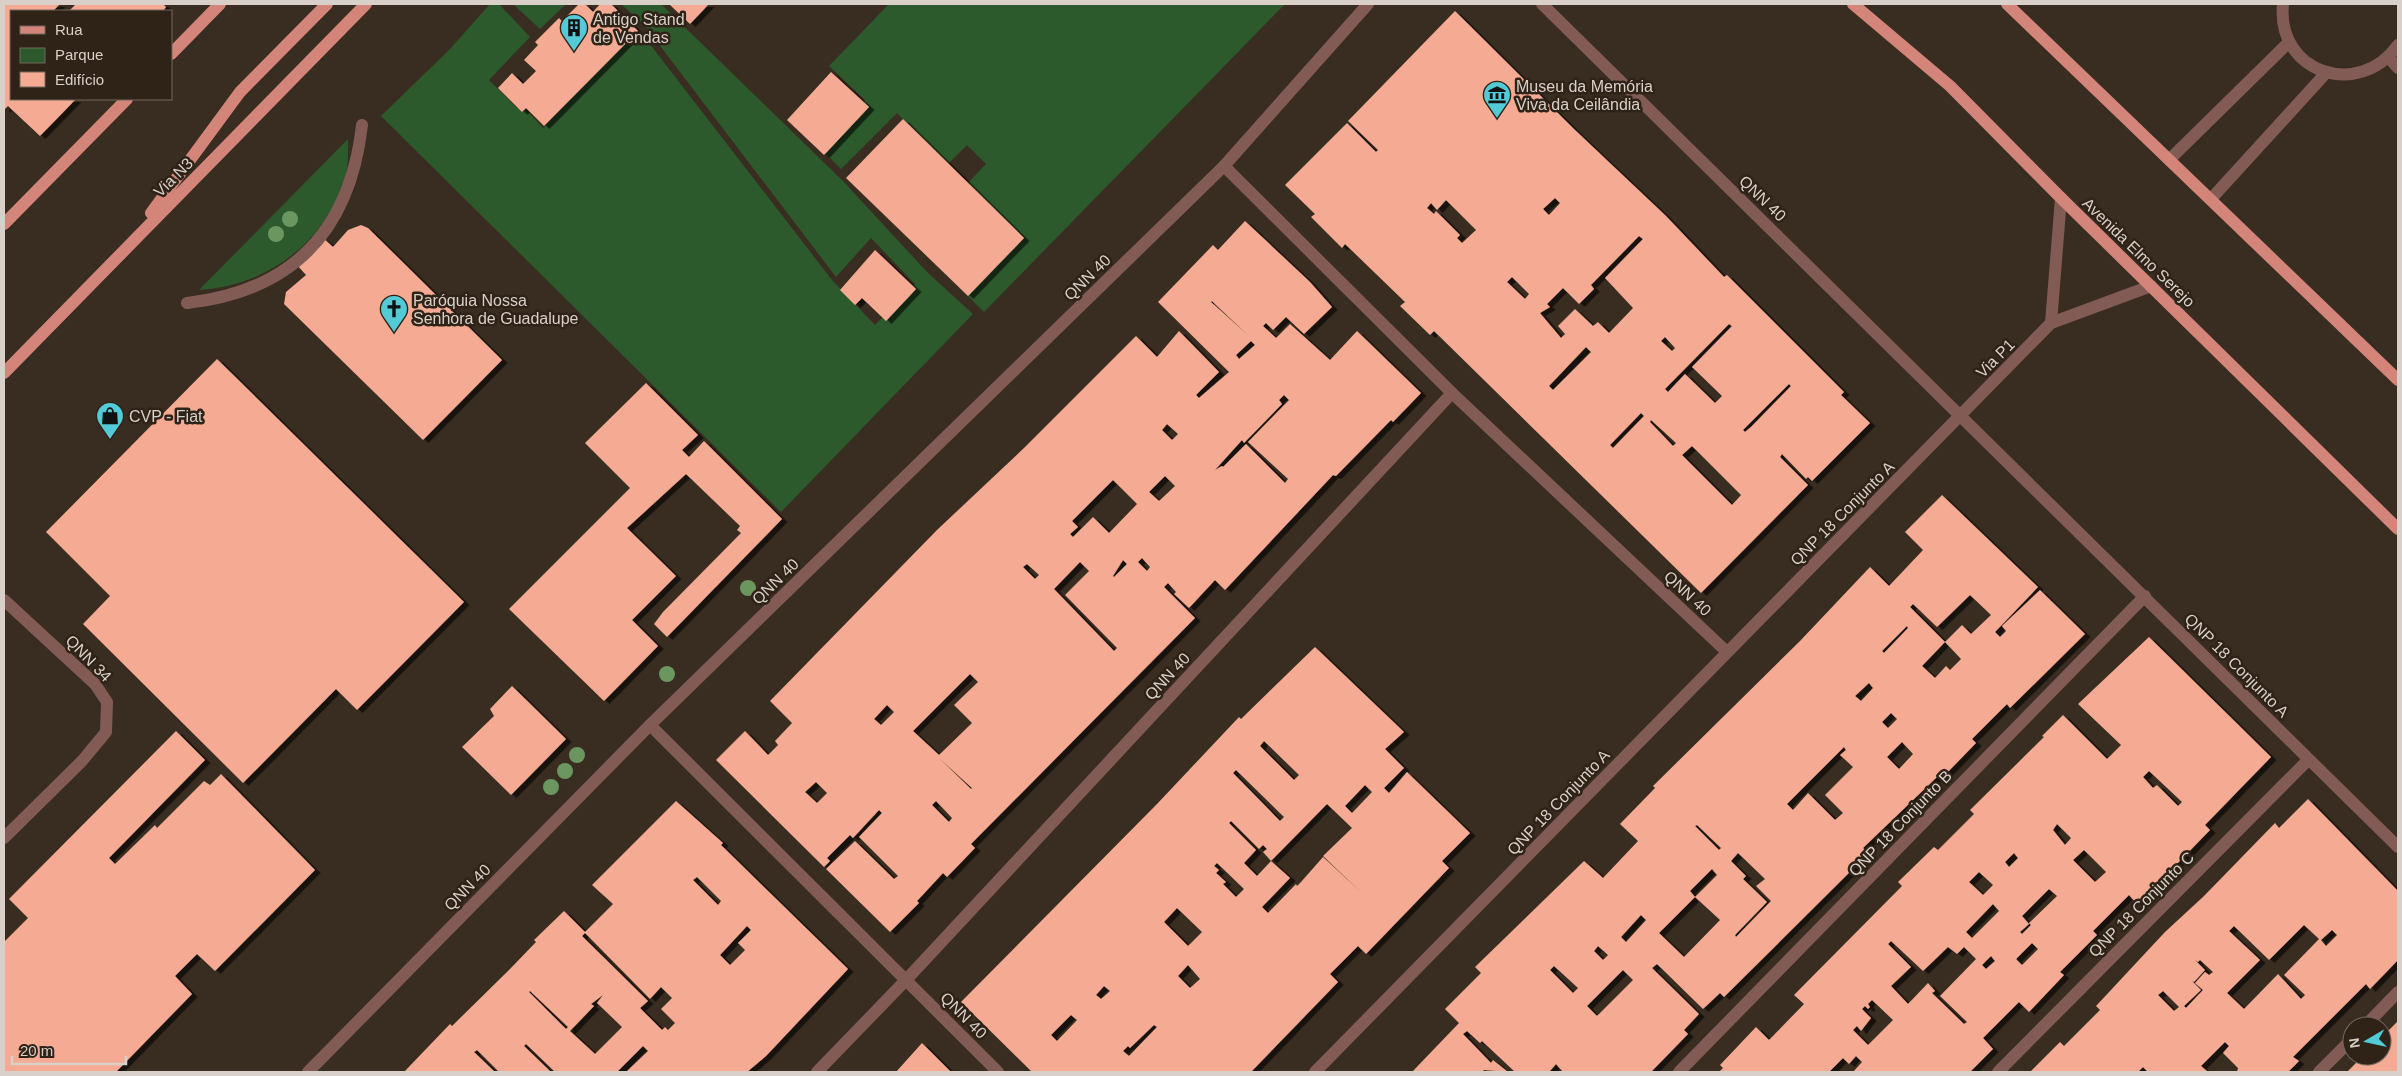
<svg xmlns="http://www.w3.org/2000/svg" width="2402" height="1076" viewBox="0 0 2402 1076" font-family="Arial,sans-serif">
<defs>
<filter id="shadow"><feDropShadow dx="5.5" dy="3" stdDeviation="0" flood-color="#0009"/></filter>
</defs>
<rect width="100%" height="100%" fill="#392c20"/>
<g fill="#2d5a2d">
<path d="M 490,4 L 499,4 L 530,37 L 489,80 L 517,108 L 521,104 L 543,128 L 639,30 L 832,280 L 875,325 L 915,284 L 871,238 L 836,277 L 645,26 L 621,4 L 661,4 L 843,181 L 927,272 L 973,314 L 781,512 L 381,116 L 450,49 Z"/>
<path d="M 513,4 L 566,4 L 540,29 Z"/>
<path d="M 889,4 L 1285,4 L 984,312 L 964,292 L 967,184 L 986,164 L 967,145 L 948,164 L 897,113 L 841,169 L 822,150 L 865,100 L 829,66 Z"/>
<path d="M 348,139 C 348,153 349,168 344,181 C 323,245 265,286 199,290 Z"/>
</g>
<g fill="#f5ab93" fill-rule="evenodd" filter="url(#shadow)">
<path d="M 4,4 L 60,4 L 53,11 L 11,11 L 11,99 L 76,99 L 40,136 L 8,106 L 4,110 Z"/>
<path d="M 76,4 L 163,4 L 166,7 L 163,11 L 69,11 Z"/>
<path d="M 579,4 L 585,4 L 593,12 L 600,4 L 611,4 L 638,31 L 544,126 L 526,108 L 522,112 L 498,88 L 512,73 L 523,84 L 536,71 L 524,60 L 538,45 L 535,42 L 559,18 L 562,21 Z"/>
<path d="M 669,4 L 709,4 L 690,24 Z"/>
<path d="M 1455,11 L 1575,130 L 1666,216 L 1724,277 L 1727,275 L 1844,392 L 1841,395 L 1870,423 L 1812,481 L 1808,477 L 1806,479 L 1782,454 L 1780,457 L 1808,485 L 1701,593 L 1434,331 L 1430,335 L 1400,306 L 1405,302 L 1345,244 L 1342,248 L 1311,217 L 1315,214 L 1285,185 L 1347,123 L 1376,152 L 1378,150 L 1348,121 ZM 1555,198 L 1560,203 L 1549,215 L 1543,209 ZM 1446,200 L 1476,230 L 1462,243 L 1457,238 L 1460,235 L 1436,211 L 1434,214 L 1427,208 L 1431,203 L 1437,210 ZM 1639,236 L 1643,239 L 1605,278 L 1633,308 L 1609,333 L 1598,322 L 1593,326 L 1575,309 L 1558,326 L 1565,334 L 1561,338 L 1540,313 L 1550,307 L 1547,304 L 1563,288 L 1579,304 L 1594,289 L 1591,285 ZM 1512,277 L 1529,294 L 1525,299 L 1507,282 ZM 1729,324 L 1732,326 L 1692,367 L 1722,396 L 1715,403 L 1685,374 L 1668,392 L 1665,389 ZM 1665,337 L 1675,348 L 1672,351 L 1661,341 ZM 1586,347 L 1591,352 L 1553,390 L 1549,386 ZM 1789,384 L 1791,386 L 1751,427 L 1745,432 L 1743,430 ZM 1641,413 L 1644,416 L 1613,448 L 1610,445 ZM 1651,420 L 1676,443 L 1673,446 L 1650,422 ZM 1692,446 L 1741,495 L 1732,505 L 1682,455 Z"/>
<path d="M 831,72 L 869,107 L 824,155 L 787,120 Z"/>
<path d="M 903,119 L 1024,238 L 968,296 L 846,178 Z"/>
<path d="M 1245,221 L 1310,282 L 1332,307 L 1304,334 L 1286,317 L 1273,330 L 1266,323 L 1263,326 L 1276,338 L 1290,324 L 1330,360 L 1357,331 L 1421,393 L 1393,422 L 1391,420 L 1336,476 L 1333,475 L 1225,590 L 1215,580 L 1189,608 L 1174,594 L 1176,592 L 1168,583 L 1164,587 L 1195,618 L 971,844 L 975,848 L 947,877 L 943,873 L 917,901 L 919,903 L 890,932 L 826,869 L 855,841 L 894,879 L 898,876 L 859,837 L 882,813 L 879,810 L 853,838 L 850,835 L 827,858 L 830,861 L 824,867 L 716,760 L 745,731 L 768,755 L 778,745 L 775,741 L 792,723 L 770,701 L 937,530 L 1024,448 L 1136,336 L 1157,357 L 1179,331 L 1219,372 L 1196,395 L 1199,398 L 1229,372 L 1158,302 L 1213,245 L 1218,250 ZM 1212,301 L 1217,306 L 1249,336 L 1211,302 ZM 1251,341 L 1255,345 L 1239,359 L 1236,355 ZM 1284,395 L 1289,400 L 1248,442 L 1288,479 L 1285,483 L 1246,444 L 1223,467 L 1222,466 L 1215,470 L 1242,440 L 1244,443 L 1280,406 L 1282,404 L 1279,400 ZM 1167,424 L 1178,434 L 1172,440 L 1162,430 ZM 1165,476 L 1175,486 L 1159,501 L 1149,492 ZM 1113,480 L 1137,504 L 1109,533 L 1093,517 L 1073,537 L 1070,534 L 1078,527 L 1072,521 ZM 1142,558 L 1150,567 L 1147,571 L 1138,562 ZM 1123,560 L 1127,564 L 1114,577 L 1113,576 ZM 1080,562 L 1089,571 L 1065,595 L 1117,648 L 1114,651 L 1054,589 ZM 1027,564 L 1039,575 L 1035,579 L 1023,567 ZM 970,674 L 978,682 L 954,705 L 972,723 L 939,755 L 913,731 ZM 887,705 L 894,712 L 881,725 L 874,719 ZM 939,758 L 972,788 L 971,789 ZM 816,782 L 827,793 L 817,803 L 805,792 ZM 936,801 L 952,818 L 949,822 L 932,805 Z"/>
<path d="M 361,225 L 368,228 L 502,360 L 423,440 L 284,304 L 286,292 L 306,275 L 297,265 L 323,238 L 333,247 L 348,230 Z"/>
<path d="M 875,250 L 916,289 L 886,321 L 862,298 L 855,305 L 840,290 Z"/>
<path d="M 217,359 L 464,602 L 357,710 L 336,689 L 243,783 L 83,624 L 110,596 L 46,532 Z"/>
<path d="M 646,383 L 698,435 L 682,450 L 689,457 L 704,441 L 782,519 L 667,637 L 654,624 L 663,612 L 741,533 L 737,530 L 740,526 L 686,474 L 627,528 L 676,576 L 632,620 L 658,646 L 604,701 L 509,609 L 630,488 L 585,443 Z"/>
<path d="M 1942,495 L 2038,587 L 1995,632 L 2000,637 L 2006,631 L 2002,626 L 2040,590 L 2085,634 L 2010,708 L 2007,704 L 1972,739 L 1976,743 L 1940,780 L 1937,777 L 1863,848 L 1869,853 L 1724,997 L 1720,993 L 1703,1009 L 1657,964 L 1652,968 L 1699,1014 L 1684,1030 L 1688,1034 L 1651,1072 L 1563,1072 L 1556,1064 L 1550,1071 L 1551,1072 L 1515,1072 L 1482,1041 L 1480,1043 L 1467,1031 L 1463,1034 L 1491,1063 L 1493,1060 L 1508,1072 L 1484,1070 L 1482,1072 L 1412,1072 L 1459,1023 L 1445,1009 L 1481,973 L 1475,967 L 1584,861 L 1603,878 L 1638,841 L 1620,824 L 1655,788 L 1653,786 L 1800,641 L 1870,567 L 1889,586 L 1923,550 L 1905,532 ZM 1970,595 L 1991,615 L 1971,634 L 1962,625 L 1945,642 L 1910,607 L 1913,604 L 1937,627 ZM 1907,626 L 1908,628 L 1884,653 L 1882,651 ZM 1945,642 L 1961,659 L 1950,670 L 1946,666 L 1935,678 L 1922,666 ZM 1869,683 L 1873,688 L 1861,701 L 1855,696 ZM 1891,713 L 1897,719 L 1888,728 L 1882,722 ZM 1902,742 L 1913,754 L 1899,769 L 1887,757 ZM 1844,747 L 1846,750 L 1840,755 L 1853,767 L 1825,795 L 1843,813 L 1835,820 L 1808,793 L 1793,810 L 1787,804 ZM 1697,825 L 1721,848 L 1719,850 L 1695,826 ZM 1738,853 L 1765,879 L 1756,886 L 1771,901 L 1736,937 L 1735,935 L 1767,902 L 1743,879 L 1746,876 L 1731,861 ZM 1712,869 L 1717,875 L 1695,897 L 1690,891 ZM 1695,897 L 1720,920 L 1684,957 L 1659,933 ZM 1641,915 L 1646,920 L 1626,942 L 1621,937 ZM 1598,946 L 1608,955 L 1603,960 L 1594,951 ZM 1554,966 L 1578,988 L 1573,993 L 1550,970 ZM 1623,970 L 1633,980 L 1597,1016 L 1587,1006 Z"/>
<path d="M 2149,637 L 2271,757 L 2205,825 L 2210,830 L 2174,867 L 2137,904 L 2129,895 L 2093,931 L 2097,935 L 2060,972 L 2064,975 L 2029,1012 L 2019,1002 L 1983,1038 L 1993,1049 L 1970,1072 L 1853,1072 L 1862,1062 L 1856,1056 L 1849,1064 L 1843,1058 L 1829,1072 L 1719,1072 L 1723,1068 L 1720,1065 L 1756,1027 L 1769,1040 L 1804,1004 L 1794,995 L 1902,886 L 1898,882 L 1934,847 L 1938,850 L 1974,814 L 1970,810 L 2044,737 L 2042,736 L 2063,715 L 2107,759 L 2121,745 L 2078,704 ZM 2149,771 L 2182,802 L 2178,806 L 2157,785 L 2153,788 L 2143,777 ZM 2057,824 L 2071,838 L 2065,845 L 2053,830 ZM 2084,850 L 2106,872 L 2095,882 L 2073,860 ZM 2014,853 L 2018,858 L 2009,867 L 2005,862 ZM 1979,872 L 1993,885 L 1983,895 L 1969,882 ZM 2049,889 L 2057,896 L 2029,923 L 2031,925 L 2022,934 L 2020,932 L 2029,924 L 2022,916 ZM 1993,904 L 1999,911 L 1972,938 L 1966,932 ZM 1891,941 L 1923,971 L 1948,947 L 1957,954 L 1964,947 L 1976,959 L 1940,996 L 1967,1022 L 1964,1024 L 1932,993 L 1935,991 L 1928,983 L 1908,1004 L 1891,986 L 1911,967 L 1888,944 ZM 2032,943 L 2038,949 L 2022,965 L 2016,959 ZM 1991,956 L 1995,961 L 1986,969 L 1982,965 ZM 1872,1000 L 1893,1020 L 1868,1045 L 1853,1030 L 1857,1026 L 1861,1031 L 1871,1018 L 1862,1009 L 1865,1006 L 1868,1009 L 1870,1007 L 1868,1004 Z"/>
<path d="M 1315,647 L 1404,732 L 1385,749 L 1404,768 L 1384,788 L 1389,793 L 1407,772 L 1470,833 L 1442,861 L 1449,868 L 1366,954 L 1358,946 L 1330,974 L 1338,982 L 1251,1072 L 1032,1072 L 961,1002 L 1157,804 L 1239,717 L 1241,719 ZM 1264,741 L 1299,775 L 1294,780 L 1260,746 ZM 1236,770 L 1284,817 L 1280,821 L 1233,773 ZM 1365,785 L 1372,792 L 1352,813 L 1345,806 ZM 1327,804 L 1352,828 L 1323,856 L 1363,894 L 1323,857 L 1301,882 L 1297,886 L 1296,884 L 1268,913 L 1262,907 L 1290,878 L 1271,861 L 1257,876 L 1244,863 L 1256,850 L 1229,823 L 1231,821 L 1259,849 L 1263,845 L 1267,849 L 1263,852 L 1271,861 ZM 1217,863 L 1244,889 L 1236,897 L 1223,884 L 1226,882 L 1216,873 L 1219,870 L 1214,866 ZM 1177,908 L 1202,932 L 1188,946 L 1164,922 ZM 1188,965 L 1200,979 L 1190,988 L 1178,976 ZM 1104,986 L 1110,991 L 1101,999 L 1096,995 ZM 1071,1015 L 1077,1020 L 1057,1041 L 1051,1035 ZM 1154,1025 L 1157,1027 L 1129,1056 L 1123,1051 L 1128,1046 L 1130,1048 Z"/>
<path d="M 512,686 L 566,739 L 511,795 L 462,747 L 494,716 L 490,709 Z"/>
<path d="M 176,731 L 205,760 L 109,858 L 115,864 L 155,825 L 157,828 L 204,781 L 210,785 L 221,774 L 315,870 L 215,971 L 197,954 L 175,976 L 192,994 L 116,1072 L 4,1072 L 4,942 L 28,918 L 9,899 Z"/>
<path d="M 2308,799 L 2398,891 L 2398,960 L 2370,989 L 2366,984 L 2293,1057 L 2299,1061 L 2288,1072 L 2237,1072 L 2238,1068 L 2223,1053 L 2229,1046 L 2225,1042 L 2201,1066 L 2208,1072 L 2148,1072 L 2143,1067 L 2138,1072 L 2030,1072 L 2060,1042 L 2064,1046 L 2100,1010 L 2096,1006 L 2165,932 L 2204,896 L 2275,823 L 2279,828 ZM 2304,925 L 2319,939 L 2284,975 L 2305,995 L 2301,999 L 2278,974 L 2244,1009 L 2227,993 L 2260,960 L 2229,931 L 2234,926 L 2269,960 ZM 2332,930 L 2337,935 L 2326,946 L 2321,940 ZM 2195,960 L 2198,962 L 2200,960 L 2213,972 L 2209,975 L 2205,972 L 2195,983 L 2203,990 L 2186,1008 L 2184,1006 L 2201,990 L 2192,981 L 2194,982 L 2205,970 ZM 2163,991 L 2179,1007 L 2174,1011 L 2158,995 Z"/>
<path d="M 676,801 L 723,843 L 721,845 L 848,969 L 766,1056 L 747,1072 L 626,1072 L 648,1051 L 643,1046 L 617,1072 L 555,1072 L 526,1044 L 524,1046 L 551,1072 L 499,1072 L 477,1050 L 474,1052 L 495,1072 L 404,1072 L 450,1024 L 452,1026 L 509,970 L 536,942 L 534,940 L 564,911 L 585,932 L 613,904 L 592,885 ZM 697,877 L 721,901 L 718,905 L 693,880 ZM 747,926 L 751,930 L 738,943 L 745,950 L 730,965 L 720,955 ZM 585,933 L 650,999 L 661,987 L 672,998 L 661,1009 L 675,1023 L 668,1030 L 665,1027 L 662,1030 L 640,1008 L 648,1001 L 582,936 ZM 530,991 L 568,1027 L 566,1029 L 529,992 ZM 603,995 L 597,1003 L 622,1027 L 595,1054 L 570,1031 L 594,1006 L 591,1004 Z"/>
<path d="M 2398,1021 L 2398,1072 L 2347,1072 L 2363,1056 L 2375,1064 L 2382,1057 L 2382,1037 Z"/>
<path d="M 922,1043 L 951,1072 L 896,1072 Z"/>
</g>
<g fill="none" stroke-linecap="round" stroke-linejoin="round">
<g stroke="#825b55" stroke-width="12">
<path d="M 1542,4 L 2398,847"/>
<path d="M 2283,4 C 2276,73 2359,100 2398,45"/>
<path d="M 2389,58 L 2398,68"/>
<path d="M 2170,159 L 2289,42"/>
<path d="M 1224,166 L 1452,393 L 1727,652"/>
<path d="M 2211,199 L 2326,73"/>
<path d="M 187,303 C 293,291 350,230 362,125"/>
<path d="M 2051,323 L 2061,198"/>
<path d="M 4,600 L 95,684 L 107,702 L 106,732 L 82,761 L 4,838"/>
<path d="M 650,725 L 998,1072"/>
<path d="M 2365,1026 L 2398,992"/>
<path d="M 308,1072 L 650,725 L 1224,166 L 1368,4"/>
<path d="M 817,1072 L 906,980 L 1452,393"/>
<path d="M 1315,1072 L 2051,323 L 2151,286"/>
<path d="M 1679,1072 L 2145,596"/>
<path d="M 1998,1072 L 2308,760"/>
<path d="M 2319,1072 L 2352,1039"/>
</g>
<g stroke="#d38579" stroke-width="12">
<path d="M 1853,4 L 1950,86 L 2061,198 L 2398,529"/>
<path d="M 2007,4 L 2398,380"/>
<path d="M 171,54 L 220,4"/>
<path d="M 151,213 L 240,92 L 327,4"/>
<path d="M 4,224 L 127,99"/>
<path d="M 4,373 L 366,4"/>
</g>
</g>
<g fill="#6c965f">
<circle cx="290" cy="219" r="8"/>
<circle cx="276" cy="234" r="8"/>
<circle cx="748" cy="588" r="8"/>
<circle cx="667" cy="674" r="8"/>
<circle cx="577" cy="755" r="8"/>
<circle cx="565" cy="771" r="8"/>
<circle cx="551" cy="787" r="8"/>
</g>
<defs>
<symbol id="building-pin" viewBox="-11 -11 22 30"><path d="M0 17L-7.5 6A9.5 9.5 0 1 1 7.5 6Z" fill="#52cbd7" stroke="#2f2217"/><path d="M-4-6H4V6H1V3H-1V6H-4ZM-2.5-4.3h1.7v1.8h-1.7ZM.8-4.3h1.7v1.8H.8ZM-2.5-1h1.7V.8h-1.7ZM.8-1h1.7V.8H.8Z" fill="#111"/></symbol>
<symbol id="museum-pin" viewBox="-11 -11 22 30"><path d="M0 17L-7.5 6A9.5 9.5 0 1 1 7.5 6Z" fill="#52cbd7" stroke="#2f2217"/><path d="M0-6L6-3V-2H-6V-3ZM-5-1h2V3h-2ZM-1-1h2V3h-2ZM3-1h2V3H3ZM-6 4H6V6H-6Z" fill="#111"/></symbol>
<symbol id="church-pin" viewBox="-11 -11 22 30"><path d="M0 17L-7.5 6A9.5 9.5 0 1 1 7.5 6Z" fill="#52cbd7" stroke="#2f2217"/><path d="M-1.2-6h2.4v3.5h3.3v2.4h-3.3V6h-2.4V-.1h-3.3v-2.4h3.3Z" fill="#111"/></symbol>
<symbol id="shop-pin" viewBox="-11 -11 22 30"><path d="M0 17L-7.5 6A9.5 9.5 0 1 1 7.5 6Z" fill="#52cbd7" stroke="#2f2217"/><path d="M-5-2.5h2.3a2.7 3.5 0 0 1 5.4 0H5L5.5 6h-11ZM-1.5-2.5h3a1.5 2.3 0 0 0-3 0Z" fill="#111"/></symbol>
</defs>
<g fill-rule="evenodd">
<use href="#building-pin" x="558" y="12" width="32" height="43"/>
<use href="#museum-pin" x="1481" y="79" width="32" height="43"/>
<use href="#church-pin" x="378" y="293" width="32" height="43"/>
<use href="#shop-pin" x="94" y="400" width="32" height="43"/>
</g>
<g text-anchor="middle" stroke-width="5" stroke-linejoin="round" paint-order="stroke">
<g font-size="16" fill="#d8d0c9" stroke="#2f2217" text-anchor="start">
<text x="593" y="25">Antigo Stand<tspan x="593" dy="18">de Vendas</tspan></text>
<text x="1516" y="92">Museu da Memória<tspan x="1516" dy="18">Viva da Ceilândia</tspan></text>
<text x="413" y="306">Paróquia Nossa<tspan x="413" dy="18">Senhora de Guadalupe</tspan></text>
<text x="129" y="422">CVP - Fiat</text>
</g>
<g font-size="16" fill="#d8d0c9" stroke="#2f2217">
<text transform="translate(173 177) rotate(-45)" y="6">Via N3</text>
<text transform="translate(1763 198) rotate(44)" y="6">QNN 40</text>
<text transform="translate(2139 252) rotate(44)" y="6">Avenida Elmo Serejo</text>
<text transform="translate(1087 277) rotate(-44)" y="6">QNN 40</text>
<text transform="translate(1995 358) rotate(-45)" y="6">Via P1</text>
<text transform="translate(1842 513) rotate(-45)" y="6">QNP 18 Conjunto A</text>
<text transform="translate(775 581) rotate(-44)" y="6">QNN 40</text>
<text transform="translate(1688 593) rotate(43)" y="6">QNN 40</text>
<text transform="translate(89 658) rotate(46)" y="6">QNN 34</text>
<text transform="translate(2237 665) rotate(45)" y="6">QNP 18 Conjunto A</text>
<text transform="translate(1167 676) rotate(-47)" y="6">QNN 40</text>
<text transform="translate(1558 802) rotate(-46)" y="6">QNP 18 Conjunto A</text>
<text transform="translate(1900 823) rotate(-46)" y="6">QNP 18 Conjunto B</text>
<text transform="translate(467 887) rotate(-45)" y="6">QNN 40</text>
<text transform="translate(2141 904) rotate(-45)" y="6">QNP 18 Conjunto C</text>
<text transform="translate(964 1015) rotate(45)" y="6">QNN 40</text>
</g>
</g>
<rect width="2402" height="1076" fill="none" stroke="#d8d0c9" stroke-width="10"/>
<rect x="10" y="10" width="162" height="90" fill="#2f2217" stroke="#73685e"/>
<rect x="20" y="26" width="25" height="8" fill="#d38579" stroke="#73685e"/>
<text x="55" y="35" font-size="15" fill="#d8d0c9">Rua</text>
<rect x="20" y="48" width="25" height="15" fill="#2d5a2d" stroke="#73685e"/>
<text x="55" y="60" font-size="15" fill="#d8d0c9">Parque</text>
<rect x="20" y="72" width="25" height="15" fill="#f5ab93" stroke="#73685e"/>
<text x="55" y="85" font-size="15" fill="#d8d0c9">Edifício</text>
<g transform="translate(2367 1041) rotate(261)"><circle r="24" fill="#2f2217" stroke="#73685e"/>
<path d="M0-4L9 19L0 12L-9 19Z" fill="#52cbd7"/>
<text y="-8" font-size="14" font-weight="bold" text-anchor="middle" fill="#d8d0c9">N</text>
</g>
<path d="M12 1056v8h114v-8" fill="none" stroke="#d8d0c9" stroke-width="2.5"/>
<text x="20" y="1056" font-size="15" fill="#d8d0c9" stroke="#2f2217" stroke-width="4" paint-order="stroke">20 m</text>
</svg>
